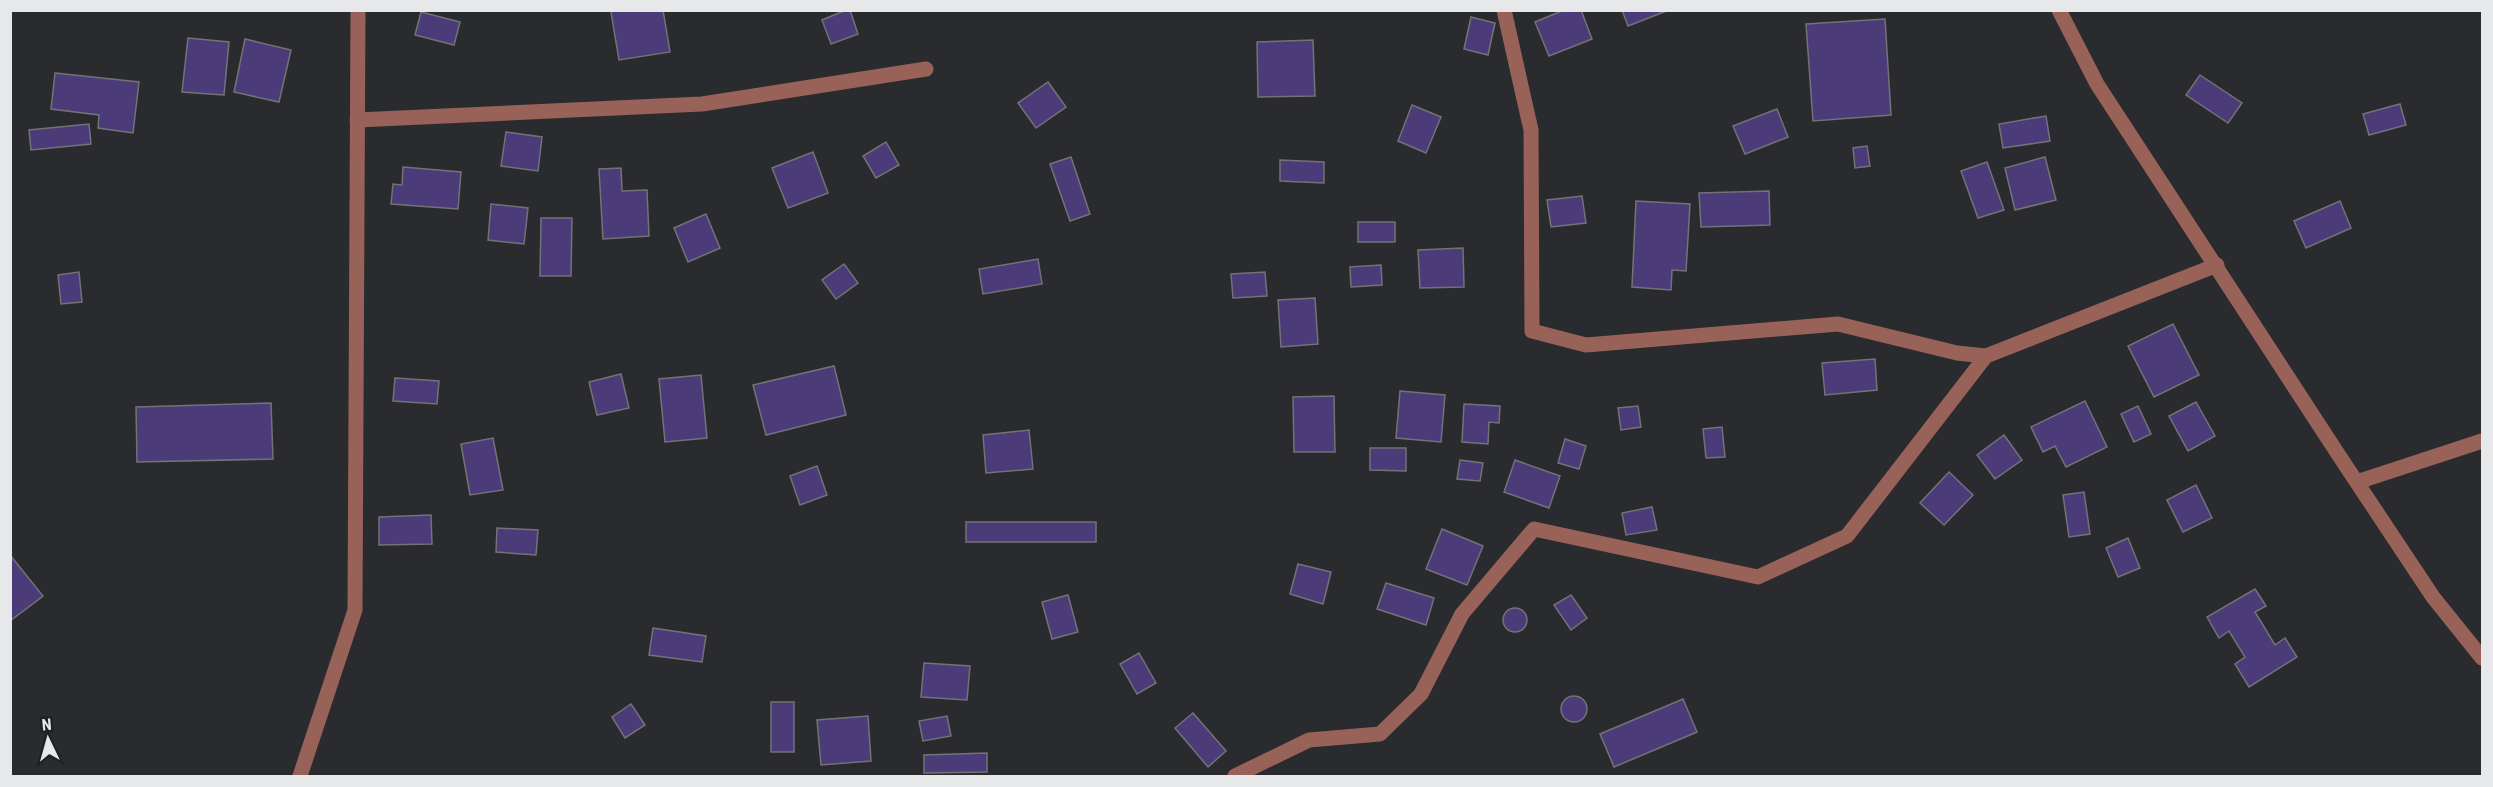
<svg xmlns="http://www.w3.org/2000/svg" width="2493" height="787" viewBox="0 0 2493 787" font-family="'Roboto Condensed',sans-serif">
<rect width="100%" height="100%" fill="#292b2e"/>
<g fill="#4b3b79" stroke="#737377" stroke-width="1.5">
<path d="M 617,10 L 663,10 L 670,52 L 619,60 L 611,12 Z"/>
<path d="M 846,10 L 850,10 L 858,34 L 831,44 L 822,20 Z"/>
<path d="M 1564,10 L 1581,10 L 1592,39 L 1549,56 L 1535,22 Z"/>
<path d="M 1622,10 L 1669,10 L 1628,26 Z"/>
<path d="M 421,12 L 460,22 L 454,45 L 415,35 Z"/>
<path d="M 1471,17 L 1495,23 L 1488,55 L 1464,49 Z"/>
<path d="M 1885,19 L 1891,115 L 1813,121 L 1806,24 Z"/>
<path d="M 188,38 L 229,42 L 224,95 L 182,92 Z"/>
<path d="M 245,39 L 291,50 L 279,102 L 234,92 Z"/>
<path d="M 1313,40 L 1315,96 L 1258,97 L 1257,42 Z"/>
<path d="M 55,73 L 139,82 L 133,133 L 98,128 L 99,115 L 51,109 Z"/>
<path d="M 2200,75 L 2242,103 L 2228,123 L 2186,95 Z"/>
<path d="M 1048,82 L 1066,107 L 1036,128 L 1018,103 Z"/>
<path d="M 2400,104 L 2406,125 L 2369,135 L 2363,114 Z"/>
<path d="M 1412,105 L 1441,117 L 1426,153 L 1398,141 Z"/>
<path d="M 1777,109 L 1788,137 L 1745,154 L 1733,126 Z"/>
<path d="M 2046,116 L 2050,141 L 2003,148 L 1999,124 Z"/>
<path d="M 89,124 L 91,144 L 31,150 L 29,130 Z"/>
<path d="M 506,132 L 542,137 L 538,171 L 501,166 Z"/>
<path d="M 886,142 L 899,165 L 876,178 L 863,156 Z"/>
<path d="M 1867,146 L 1870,166 L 1855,168 L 1853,148 Z"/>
<path d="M 813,152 L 828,193 L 788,208 L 772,168 Z"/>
<path d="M 1071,157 L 1090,214 L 1070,221 L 1050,164 Z"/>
<path d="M 2045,157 L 2056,200 L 2015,210 L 2005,168 Z"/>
<path d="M 1280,160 L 1324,162 L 1324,183 L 1280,181 Z"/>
<path d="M 1987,162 L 2004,210 L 1978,218 L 1961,171 Z"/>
<path d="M 403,167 L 461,172 L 458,209 L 391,204 L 393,184 L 402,185 Z"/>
<path d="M 621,168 L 622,191 L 647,190 L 649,236 L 603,239 L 599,169 Z"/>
<path d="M 1769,191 L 1770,225 L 1701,227 L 1699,193 Z"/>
<path d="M 1582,196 L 1586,223 L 1551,227 L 1547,200 Z"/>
<path d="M 1636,201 L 1690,204 L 1686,271 L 1672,270 L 1671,290 L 1632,287 Z"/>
<path d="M 2340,201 L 2351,228 L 2306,248 L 2294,221 Z"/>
<path d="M 491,204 L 528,208 L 524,244 L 488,240 Z"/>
<path d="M 706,214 L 720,248 L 688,262 L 674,228 Z"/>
<path d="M 541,218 L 572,218 L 571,276 L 540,276 Z"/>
<rect x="1358" y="222" width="37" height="20"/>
<path d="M 1463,248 L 1464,287 L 1420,288 L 1418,250 Z"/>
<path d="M 1038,259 L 1042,284 L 983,294 L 979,269 Z"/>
<path d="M 844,264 L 858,283 L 836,299 L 822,280 Z"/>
<path d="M 1381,265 L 1382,285 L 1351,287 L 1350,267 Z"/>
<path d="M 79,272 L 82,302 L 61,304 L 58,275 Z"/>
<path d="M 1265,272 L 1267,296 L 1233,298 L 1231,274 Z"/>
<path d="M 1315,298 L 1318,344 L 1281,347 L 1278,300 Z"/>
<path d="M 2173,324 L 2199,375 L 2154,397 L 2128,346 Z"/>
<path d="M 1875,359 L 1877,390 L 1825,395 L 1822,363 Z"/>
<path d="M 834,366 L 846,415 L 766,435 L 753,385 Z"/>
<path d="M 621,374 L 629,408 L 597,415 L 589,382 Z"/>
<path d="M 701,375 L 707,438 L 665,442 L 659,379 Z"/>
<path d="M 395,378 L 439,381 L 437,404 L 393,401 Z"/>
<path d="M 1400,391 L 1445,395 L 1441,442 L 1396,438 Z"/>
<path d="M 1334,396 L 1335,452 L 1294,452 L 1293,397 Z"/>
<path d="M 2085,401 L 2107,447 L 2066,467 L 2055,446 L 2043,452 L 2031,427 Z"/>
<path d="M 2196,402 L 2215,436 L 2188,451 L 2169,416 Z"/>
<path d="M 271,403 L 273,459 L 137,462 L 136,407 Z"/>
<path d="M 1464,404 L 1500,406 L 1499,423 L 1489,422 L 1488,444 L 1462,442 Z"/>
<path d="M 1638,406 L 1641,427 L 1621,430 L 1618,408 Z"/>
<path d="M 2138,406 L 2151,434 L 2134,442 L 2121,414 Z"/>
<path d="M 1722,427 L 1725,457 L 1706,458 L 1703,429 Z"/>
<path d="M 1029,430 L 1033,469 L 986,473 L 983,435 Z"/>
<path d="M 2004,435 L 2022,460 L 1995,479 L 1977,455 Z"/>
<path d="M 493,438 L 503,490 L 470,495 L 461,444 Z"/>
<path d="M 1565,439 L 1586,446 L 1579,469 L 1558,463 Z"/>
<path d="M 1370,448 L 1406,448 L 1406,471 L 1370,470 Z"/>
<path d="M 1460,460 L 1483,463 L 1480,481 L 1457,479 Z"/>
<path d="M 1515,460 L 1560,476 L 1549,508 L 1504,492 Z"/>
<path d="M 817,466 L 827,495 L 800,505 L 790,476 Z"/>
<path d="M 1949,472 L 1973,495 L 1944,525 L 1920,503 Z"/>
<path d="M 2196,485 L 2212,518 L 2183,532 L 2167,500 Z"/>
<path d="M 2084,492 L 2090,534 L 2069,537 L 2063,495 Z"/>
<path d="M 1652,507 L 1657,530 L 1626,535 L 1622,513 Z"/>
<path d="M 431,515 L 432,544 L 379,545 L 379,517 Z"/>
<rect x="966" y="522" width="130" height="20"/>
<path d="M 497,528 L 538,530 L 536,555 L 496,552 Z"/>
<path d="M 1442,529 L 1483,546 L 1467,585 L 1426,569 Z"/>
<path d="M 2128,538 L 2140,568 L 2118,577 L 2106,548 Z"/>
<path d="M 10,555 L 43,596 L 10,621 Z"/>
<path d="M 1298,564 L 1331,572 L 1323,604 L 1290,594 Z"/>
<path d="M 1386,583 L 1434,598 L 1426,625 L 1377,609 Z"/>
<path d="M 2255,589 L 2266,606 L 2255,612 L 2275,645 L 2285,638 L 2297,657 L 2249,687 L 2235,664 L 2245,657 L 2229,631 L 2219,638 L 2207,617 Z"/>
<path d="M 1068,595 L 1078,632 L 1052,639 L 1042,602 Z"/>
<path d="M 1571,595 L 1587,618 L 1571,630 L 1554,605 Z"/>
<circle cx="1515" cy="620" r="12"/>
<path d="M 653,628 L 706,636 L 702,662 L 649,655 Z"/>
<path d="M 1139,653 L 1156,683 L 1137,694 L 1120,664 Z"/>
<path d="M 924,663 L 970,666 L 967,700 L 921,697 Z"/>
<circle cx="1574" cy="709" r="13"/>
<path d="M 1683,699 L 1697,732 L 1614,767 L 1600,734 Z"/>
<rect x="771" y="702" width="23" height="50"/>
<path d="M 631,704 L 645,725 L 625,738 L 612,717 Z"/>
<path d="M 1193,713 L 1226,751 L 1208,767 L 1175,728 Z"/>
<path d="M 868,716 L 871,761 L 821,765 L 817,720 Z"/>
<path d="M 947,716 L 951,736 L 923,741 L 919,721 Z"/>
<path d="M 987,753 L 987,772 L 924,773 L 924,755 Z"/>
</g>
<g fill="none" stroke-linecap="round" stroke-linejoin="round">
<g stroke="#986258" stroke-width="15">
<path d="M 1504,10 L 1531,130 L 1532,331 L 1586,345 L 1838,324 L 1957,353 L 1986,356"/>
<path d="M 2059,10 L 2097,84 L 2338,454 L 2433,597 L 2482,658"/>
<path d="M 357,120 L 702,104 L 926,69"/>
<path d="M 2357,482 L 2482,441"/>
<path d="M 300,776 L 355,610 L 358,10"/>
<path d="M 1235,776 L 1309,740 L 1380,734 L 1421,694 L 1462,614 L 1534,529 L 1758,577 L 1847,536 L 1986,356 L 2217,265"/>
</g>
</g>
<rect width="2493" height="787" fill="none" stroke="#e7e8ea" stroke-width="24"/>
<g transform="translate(48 739) rotate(355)" stroke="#1f2124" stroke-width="4.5" paint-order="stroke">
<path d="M0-4.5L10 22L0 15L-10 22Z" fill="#e7e8ea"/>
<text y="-9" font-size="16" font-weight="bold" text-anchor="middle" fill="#e7e8ea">N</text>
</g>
</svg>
